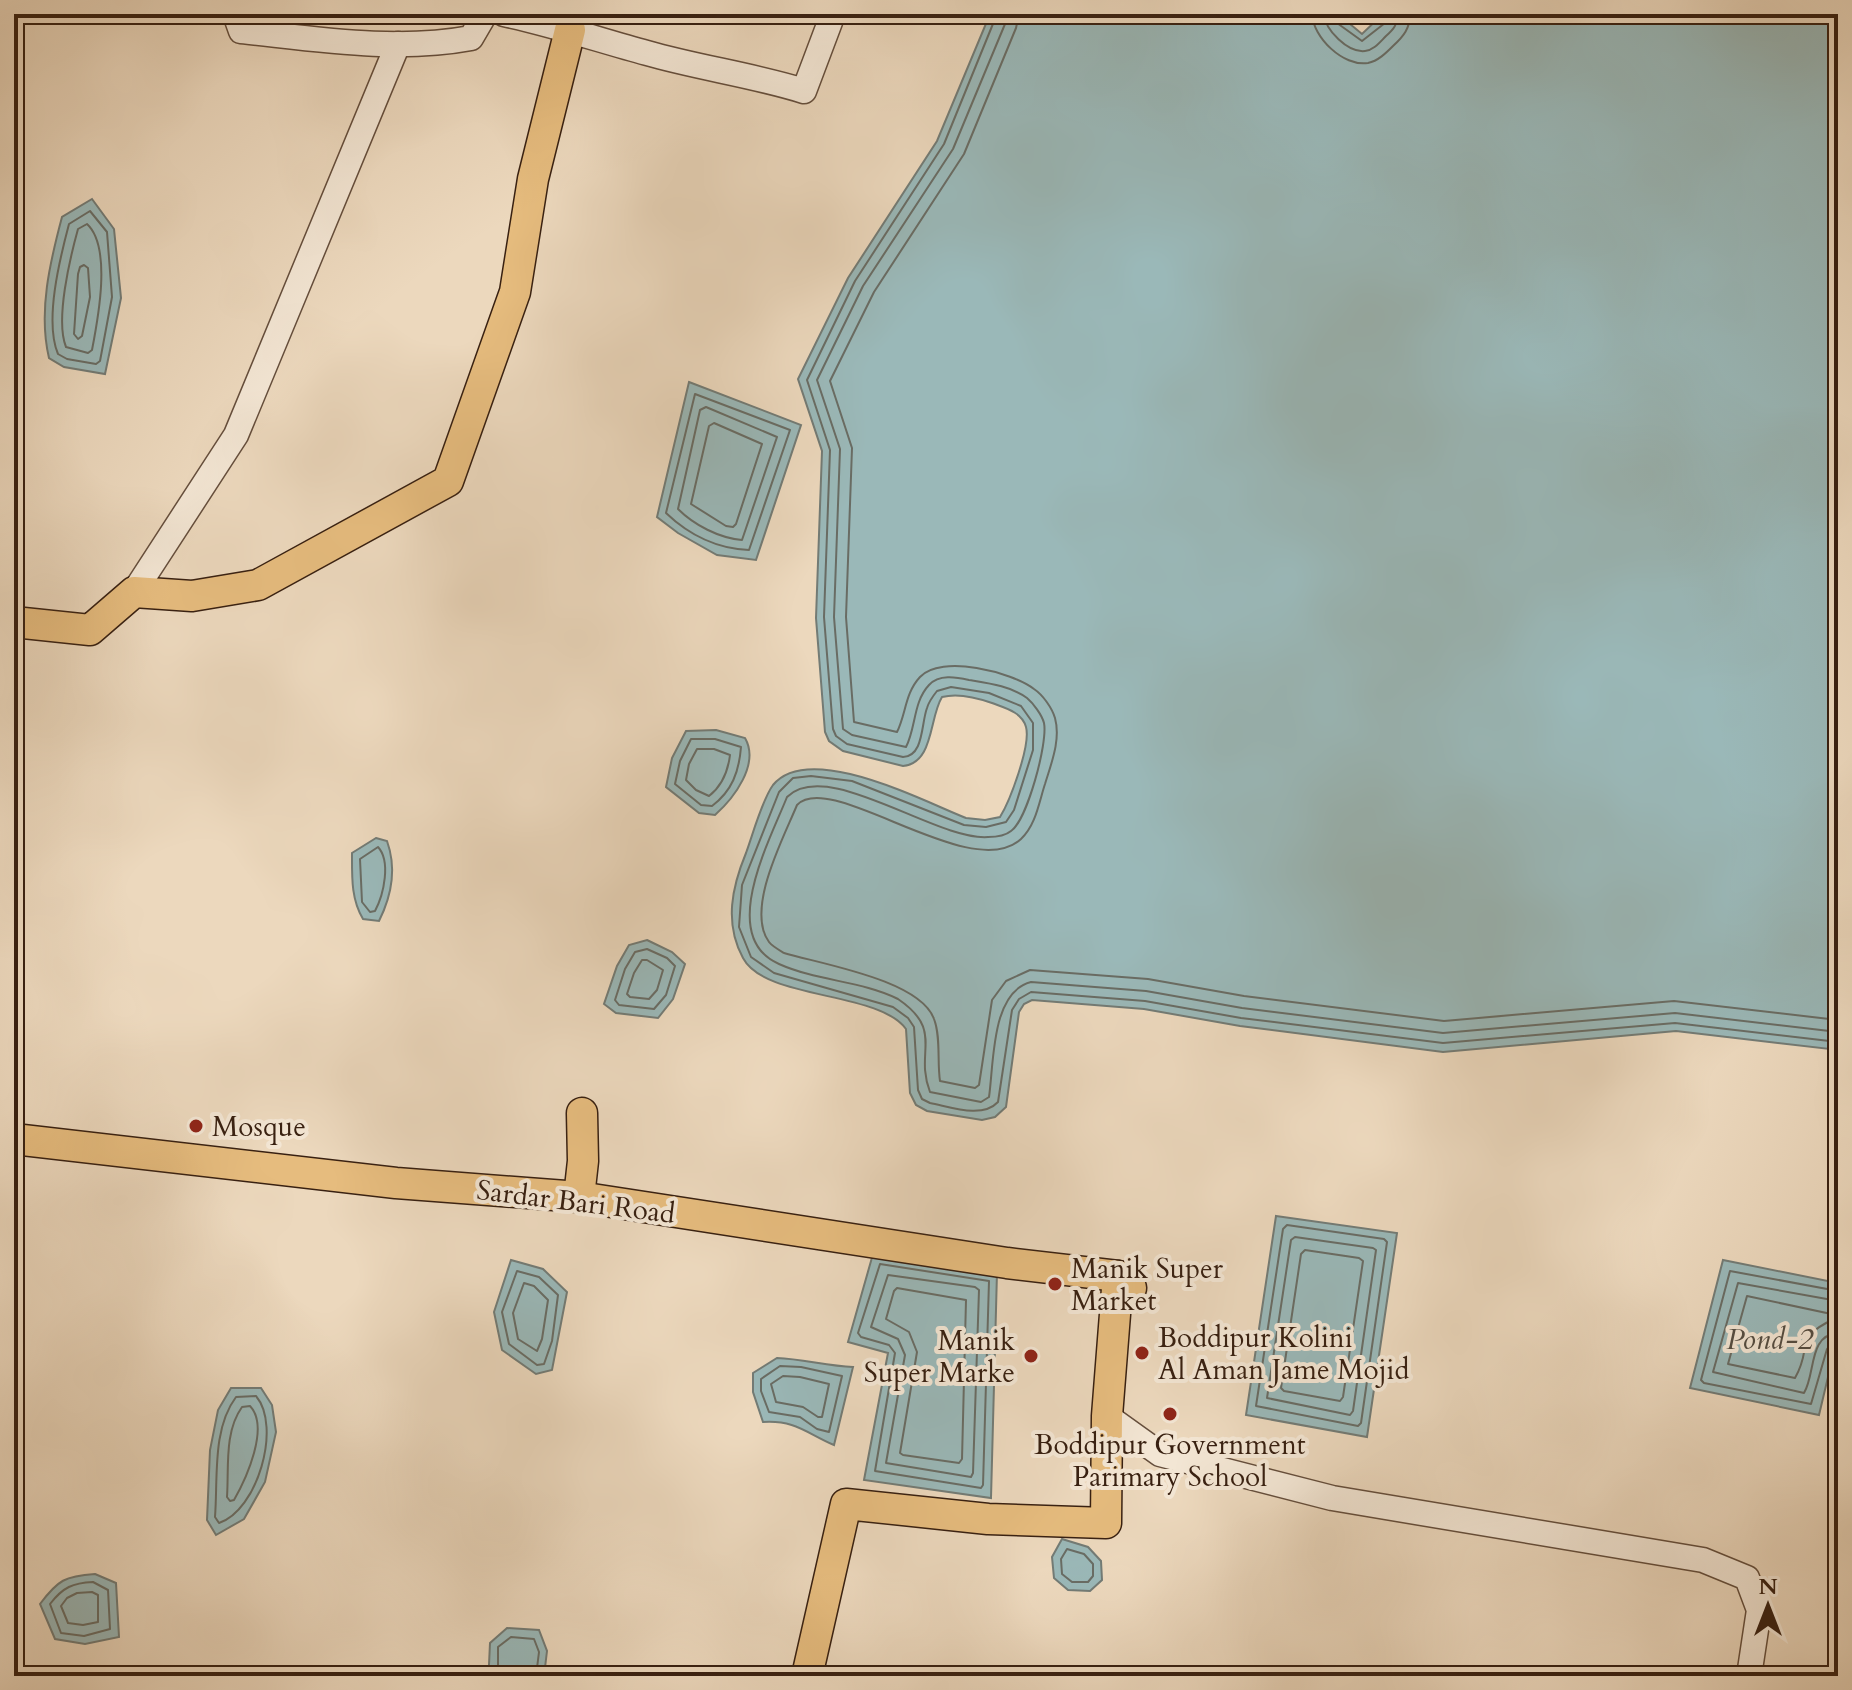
<svg xmlns="http://www.w3.org/2000/svg" width="1852" height="1690" viewBox="0 0 1852 1690" font-family="Cardo,serif">
<rect width="100%" height="100%" fill="#ecd8bd"/>
<filter id="stains"><feTurbulence type="fractalNoise" baseFrequency=".0025" numOctaves="4"/><feColorMatrix values="0 0 0 0 .2 0 0 0 0 .09 0 0 0 0 .02 0 0 0 .5 -.17"/></filter>
<radialGradient id="worn" r=".72"><stop offset=".6" stop-color="#630" stop-opacity="0"/><stop offset="1" stop-color="#630" stop-opacity=".3"/></radialGradient>
<g fill="#9ab8b8" stroke="#737b75" stroke-width="2">
<path d="M 990,14 L 1338,14 L 1362,34 L 1383,14 L 1838,14 L 1838,1050 L 1676,1031 L 1443,1052 L 1240,1026 L 1144,1009 L 1032,1000 L 1024,1004 L 1019,1012 L 1006,1107 L 995,1117 L 982,1120 L 927,1111 L 916,1105 L 910,1093 L 906,1029 C 879,991 765,1000 743,958 C 724,923 732,887 746,853 C 753,834 762,800 773,785 C 809,741 923,801 966,818 L 985,820 L 1000,817 C 1010,801 1031,745 1026,727 C 1022,712 1005,708 992,703 C 978,698 957,693 942,697 C 929,718 934,763 903,766 L 843,751 L 829,741 L 825,732 L 816,618 L 822,451 L 798,379 L 848,278 L 937,141 Z"/>
<path d="M 92,199 L 114,229 L 121,298 L 105,374 L 64,367 L 49,358 C 38,312 50,262 62,217 Z"/>
<path d="M 689,382 L 801,425 L 756,560 L 717,555 L 678,533 L 657,517 Z"/>
<path d="M 716,730 L 745,738 C 760,764 734,798 715,815 L 699,813 L 666,787 L 672,758 L 686,731 Z"/>
<path d="M 376,838 L 387,841 C 397,869 392,895 379,921 L 363,919 C 351,899 352,877 352,853 Z"/>
<path d="M 647,940 L 672,952 L 685,964 L 673,999 L 658,1018 L 616,1013 L 604,1004 L 617,966 L 629,945 Z"/>
<path d="M 1276,1216 L 1397,1233 L 1367,1437 L 1246,1415 Z"/>
<path d="M 873,1254 L 997,1272 L 991,1498 L 864,1480 L 888,1353 L 848,1342 Z"/>
<path d="M 511,1260 L 543,1269 L 567,1292 L 552,1370 L 536,1374 L 502,1350 L 494,1312 Z"/>
<path d="M 1723,1260 L 1838,1283 L 1838,1335 L 1819,1415 L 1690,1388 Z"/>
<path d="M 777,1358 C 803,1359 827,1366 853,1367 L 834,1445 C 806,1433 796,1420 763,1422 L 753,1392 L 753,1373 Z"/>
<path d="M 231,1388 L 261,1388 L 272,1405 L 276,1432 L 265,1482 L 244,1519 L 216,1535 L 207,1520 L 210,1450 L 218,1410 Z"/>
<path d="M 1062,1539 L 1088,1547 L 1101,1561 L 1102,1580 L 1090,1591 L 1068,1590 L 1054,1578 L 1052,1557 Z"/>
<path d="M 95,1574 L 116,1583 L 119,1637 L 85,1644 L 55,1639 L 40,1604 C 58,1580 65,1576 95,1574 Z"/>
<path d="M 507,1628 L 539,1630 L 547,1651 L 544,1676 L 491,1676 L 489,1665 L 490,1643 Z"/>
</g>
<g fill="none" stroke-linecap="round" stroke-linejoin="round">
<g stroke="#696c64" stroke-width="2">
<path d="M 997,14 L 944,144 L 855,281 L 807,380 L 830,450 L 824,617 L 833,729 L 836,736 L 847,744 L 903,757 C 924,756 921,724 927,708 C 929,701 933,696 937,691 L 951,687 L 989,693 L 1021,706 L 1033,723 L 1033,750 L 1014,810 L 1006,822 L 986,827 L 964,825 L 852,781 L 811,776 L 793,778 L 779,792 L 742,885 L 739,927 L 751,957 L 774,973 L 893,1007 L 908,1018 L 914,1027 L 918,1090 L 922,1099 L 930,1103 C 951,1107 982,1119 998,1102 L 1012,1010 L 1019,999 L 1031,992 L 1145,1001 L 1241,1018 L 1443,1043 L 1675,1023 L 1838,1042"/>
<path d="M 1007,14 L 1005,24 L 953,149 L 863,286 L 817,380 L 840,449 L 834,617 L 843,729 L 852,735 L 906,747 C 916,728 913,702 929,685 C 939,674 956,677 969,680 C 987,683 1011,686 1027,698 C 1033,703 1042,715 1044,723 C 1048,743 1027,820 1011,831 C 1005,836 995,837 988,837 C 936,841 827,757 787,797 C 770,840 717,937 779,964 C 817,981 862,981 898,999 C 945,1031 914,1051 930,1092 L 981,1102 L 989,1097 C 994,1063 991,992 1031,982 L 1146,991 L 1242,1008 L 1443,1033 L 1675,1013 L 1838,1032"/>
<path d="M 1019,14 L 1016,28 L 964,154 L 874,292 L 830,381 L 852,448 L 846,617 L 854,722 L 897,732 C 906,714 905,693 920,677 C 941,654 1012,672 1034,689 C 1043,695 1052,708 1055,718 C 1061,740 1051,764 1045,784 C 1039,802 1036,825 1021,839 C 971,885 831,769 797,805 C 784,837 745,909 769,942 C 772,946 779,950 784,953 C 821,964 920,980 934,1019 C 941,1037 937,1062 940,1081 L 975,1088 L 979,1085 L 992,1000 L 1006,981 L 1030,970 L 1148,979 L 1244,996 L 1444,1021 L 1674,1001 L 1838,1020"/>
<path d="M 1312,14 C 1313,37 1343,67 1368,63 C 1378,61 1386,53 1393,46 C 1404,36 1410,28 1410,14"/>
<path d="M 1324,14 C 1325,30 1348,53 1365,51 C 1374,50 1380,42 1386,36 C 1394,29 1397,25 1398,14"/>
<path d="M 1334,14 L 1337,23 L 1362,41 L 1385,23 L 1388,14"/>
<path d="M 90,211 L 107,232 L 112,297 L 100,361 L 96,364 L 67,359 L 58,354 C 44,321 60,258 69,224 Z"/>
<path d="M 87,224 C 112,247 98,319 92,350 L 88,353 L 66,347 C 55,320 70,258 78,229 Z"/>
<path d="M 84,265 L 88,268 L 90,297 L 82,336 L 78,339 L 74,334 L 78,274 L 80,267 Z"/>
<path d="M 695,394 L 790,430 L 749,550 C 718,549 689,535 666,513 Z"/>
<path d="M 706,407 L 777,437 L 742,540 C 719,538 694,525 678,509 L 700,410 Z"/>
<path d="M 714,423 L 762,444 L 736,524 L 733,527 L 726,526 L 691,504 L 709,426 Z"/>
<path d="M 691,739 L 715,739 L 741,747 C 739,772 732,791 712,806 L 701,805 L 675,784 L 680,761 Z"/>
<path d="M 697,749 L 714,749 L 730,755 C 728,771 722,786 709,796 L 696,790 L 686,780 L 689,764 Z"/>
<path d="M 378,847 C 391,861 384,894 375,911 L 370,912 L 362,902 L 360,859 Z"/>
<path d="M 647,949 L 667,958 L 675,966 L 666,995 L 654,1009 L 619,1005 L 615,1000 L 625,969 L 635,952 Z"/>
<path d="M 642,960 L 647,960 L 663,970 L 657,990 L 649,999 L 630,997 L 627,994 L 634,973 Z"/>
<path d="M 1287,1225 L 1384,1239 L 1387,1242 L 1361,1423 L 1358,1426 L 1256,1406 L 1283,1229 Z"/>
<path d="M 1295,1237 L 1373,1248 L 1376,1250 L 1353,1411 L 1350,1415 L 1267,1398 L 1291,1240 Z"/>
<path d="M 1305,1250 L 1359,1258 L 1363,1261 L 1343,1397 L 1340,1401 L 1284,1391 L 1281,1388 L 1301,1254 Z"/>
<path d="M 880,1264 L 989,1281 L 983,1485 L 981,1488 L 875,1471 L 895,1353 L 889,1345 L 861,1337 L 858,1333 Z"/>
<path d="M 517,1271 L 539,1277 L 558,1295 L 552,1341 L 544,1364 L 537,1365 L 509,1344 L 502,1312 Z"/>
<path d="M 888,1275 L 975,1287 L 979,1290 L 973,1473 L 971,1477 L 886,1463 L 905,1355 L 898,1339 L 871,1327 Z"/>
<path d="M 524,1283 L 534,1286 L 548,1300 L 542,1339 L 537,1351 L 518,1339 L 513,1313 Z"/>
<path d="M 897,1288 L 966,1300 L 962,1459 L 959,1463 L 903,1455 L 900,1453 L 917,1352 L 909,1332 L 886,1319 L 894,1291 Z"/>
<path d="M 1838,1291 L 1730,1271 L 1701,1380 L 1704,1383 L 1811,1404 L 1827,1349 L 1831,1344 L 1838,1343"/>
<path d="M 1838,1301 L 1738,1283 L 1713,1372 L 1804,1393 C 1816,1373 1808,1335 1838,1333"/>
<path d="M 1838,1313 L 1836,1315 L 1747,1296 L 1728,1364 L 1795,1378 C 1814,1345 1791,1339 1836,1318 L 1838,1320"/>
<path d="M 780,1366 L 801,1367 L 842,1376 L 829,1432 L 817,1429 L 800,1417 L 769,1412 L 761,1391 L 761,1379 Z"/>
<path d="M 783,1376 L 800,1377 L 829,1384 L 822,1417 L 818,1417 L 803,1407 L 776,1402 L 771,1384 Z"/>
<path d="M 256,1396 C 282,1427 257,1511 219,1523 L 215,1517 C 218,1478 212,1429 236,1397 Z"/>
<path d="M 250,1406 C 270,1427 246,1479 234,1500 L 230,1501 L 227,1497 C 229,1468 224,1432 242,1407 Z"/>
<path d="M 1067,1549 L 1084,1554 L 1093,1564 L 1093,1576 L 1088,1582 L 1072,1582 L 1062,1574 L 1061,1559 Z"/>
<path d="M 93,1582 L 108,1590 L 110,1629 L 84,1636 L 61,1633 L 50,1604 C 63,1587 73,1583 93,1582 Z"/>
<path d="M 77,1593 L 92,1592 L 98,1595 L 98,1622 L 83,1625 L 68,1623 L 61,1606 L 67,1598 Z"/>
<path d="M 498,1676 L 498,1647 L 511,1637 L 534,1639 L 539,1652 L 536,1676"/>
</g>
<defs>
<g id="minor">
<path d="M 235,14 L 241,31 C 317,39 396,52 471,38 L 485,14"/>
<path d="M 504,14 C 552,24 599,40 647,53 C 699,68 753,75 804,91 L 833,14"/>
<path d="M 134,592 L 236,435 L 398,44"/>
<path d="M 1107,1416 L 1160,1454 L 1332,1498 L 1703,1560 L 1747,1578 L 1759,1610 L 1749,1676"/>
</g>
<g id="major">
<path d="M 14,622 L 90,630 L 134,592 L 192,596 L 258,585 L 448,481 L 515,292 L 533,179 L 570,30"/>
<path d="M 14,1139 L 396,1183 L 579,1197 L 1007,1263 L 1118,1276 L 1131,1288"/>
<path d="M 579,1197 L 583,1161 L 582,1113"/>
<path d="M 807,1676 L 846,1504 L 988,1519 L 1106,1523 L 1107,1416 L 1118,1276"/>
</g>
</defs>
<use href="#minor" stroke="#654e3c" stroke-width="27"/>
<use href="#major" stroke="#382011" stroke-width="33"/>
<use href="#minor" stroke="#f3e6d4" stroke-width="24"/>
<use href="#major" stroke="#e6bc7e" stroke-width="30"/>
</g>
<g fill="#8f2418" stroke="#f3e6d4" stroke-width="3">
<circle cx="196" cy="1126" r="8"/>
<circle cx="1055" cy="1284" r="8"/>
<circle cx="1142" cy="1353" r="8"/>
<circle cx="1031" cy="1356" r="8"/>
<circle cx="1170" cy="1414" r="8"/>
</g>
<g text-anchor="middle" stroke-width="8" stroke-linejoin="round" paint-order="stroke">
<g font-size="28" fill="#382011" stroke="#f3e6d4" text-anchor="start">
<text x="212" y="1136">Mosque</text>
<text x="1071" y="1278">Manik Super<tspan x="1071" dy="32">Market</tspan></text>
<text x="1158" y="1347">Boddipur Kolini<tspan x="1158" dy="32">Al Aman Jame Mojid</tspan></text>
<text x="1015" y="1350" text-anchor="end">Manik<tspan x="1015" dy="32">Super Marke</tspan></text>
<text x="1170" y="1454" text-anchor="middle">Boddipur Government<tspan x="1170" dy="32">Parimary School</tspan></text>
</g>
<g font-size="28" fill="#382011" stroke="#f3e6d4">
<text transform="translate(576 1201) rotate(7)" y="10">Sardar Bari Road</text>
</g>
<g font-size="30" font-style="italic" fill="#554e43" stroke="#f3e6d4">
<text x="1770" y="1349">Pond-2</text>
</g>
</g>
<rect width="1852" height="1690" fill="none" stroke="#ecd8bd" stroke-width="48"/>
<rect x="16" y="16" width="1820" height="1658" fill="none" stroke="#382011" stroke-width="4"/>
<rect x="24" y="24" width="1804" height="1642" fill="none" stroke="#382011" stroke-width="2"/>
<g transform="translate(1768 1606)" stroke="#f3e6d4" stroke-width="6" paint-order="stroke">
<path d="M0-6L14 30L0 20L-14 30Z" fill="#382011"/>
<text y="-12" font-size="22" font-weight="bold" text-anchor="middle" fill="#382011">N</text>
</g>
<rect width="100%" height="100%" filter="url(#stains)"/>
<rect width="100%" height="100%" fill="url(#worn)"/>
</svg>
